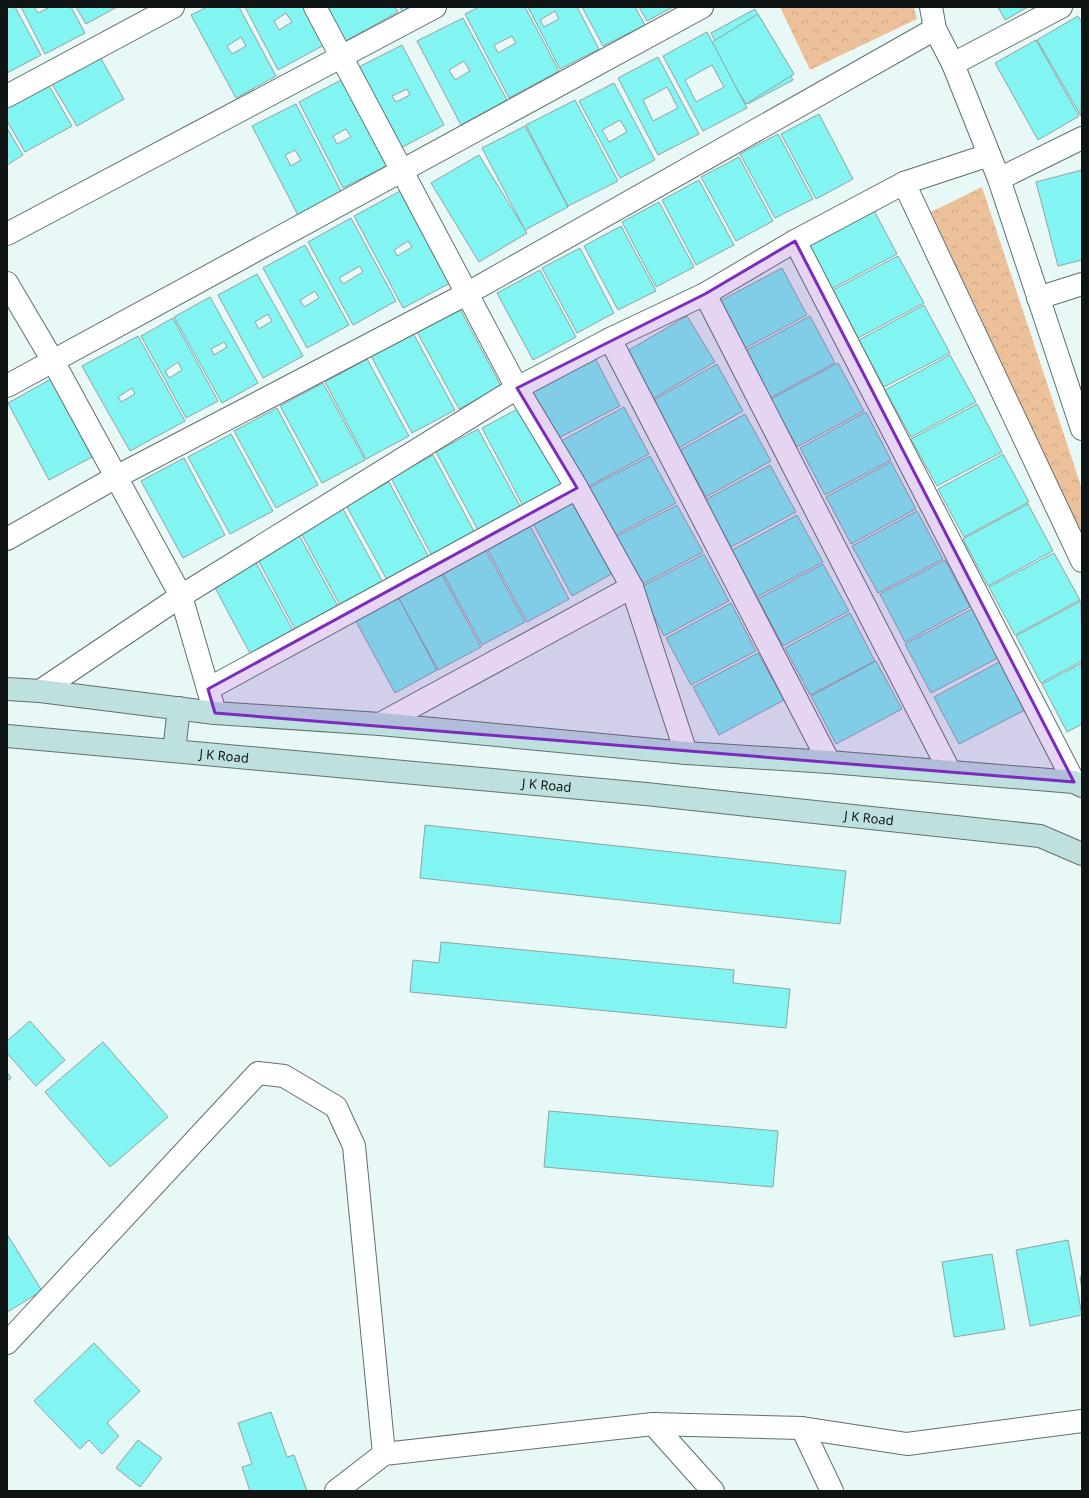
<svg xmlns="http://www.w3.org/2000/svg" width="1089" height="1498" viewBox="0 0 1089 1498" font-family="'Noto Sans',sans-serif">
<defs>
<pattern id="park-crowns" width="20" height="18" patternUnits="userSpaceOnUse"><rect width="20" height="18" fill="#ecc19a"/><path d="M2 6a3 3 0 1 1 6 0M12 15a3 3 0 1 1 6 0" fill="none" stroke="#c9a584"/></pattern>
</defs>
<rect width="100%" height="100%" fill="#e8f8f7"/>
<g fill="url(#park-crowns)">
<path d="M 780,7 L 914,7 L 917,19 L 810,70 Z"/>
<path d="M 982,187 L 1082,489 L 1082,537 L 931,212 Z"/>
</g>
<g fill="#82f5f2" stroke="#93a2a1" fill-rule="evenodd">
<path d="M 7,7 L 15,7 L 41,55 L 7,73 Z"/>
<path d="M 21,7 L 34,7 L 38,13 L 50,7 L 71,7 L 85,33 L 45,54 Z"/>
<path d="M 76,7 L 117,7 L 86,24 Z"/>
<path d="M 207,7 L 239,7 L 276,76 L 236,98 L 191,15 ZM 241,37 L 246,46 L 232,54 L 227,46 Z"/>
<path d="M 245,7 L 306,7 L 326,44 L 278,70 ZM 286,13 L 292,22 L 279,30 L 274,21 Z"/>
<path d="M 320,7 L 395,7 L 398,12 L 340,44 Z"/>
<path d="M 400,7 L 414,7 L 403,13 Z"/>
<path d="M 479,7 L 525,7 L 559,71 L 509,98 L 465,14 ZM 512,36 L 516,43 L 498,53 L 494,45 Z"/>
<path d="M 528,7 L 577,7 L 599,49 L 560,69 ZM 555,11 L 559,19 L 544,27 L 540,20 Z"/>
<path d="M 582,7 L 635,7 L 645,25 L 603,46 Z"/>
<path d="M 639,7 L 673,7 L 647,21 Z"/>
<path d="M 998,7 L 1028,7 L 1005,20 Z"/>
<path d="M 755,9 L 793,80 L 748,104 L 711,33 ZM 757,50 L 762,60 L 745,69 L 740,59 Z"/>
<path d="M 758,14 L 794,74 L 746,104 L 709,44 Z"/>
<path d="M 1078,16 L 1082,23 L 1081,116 L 1037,40 Z"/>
<path d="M 463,18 L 507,100 L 461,125 L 417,41 ZM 464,61 L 470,71 L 455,80 L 449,70 Z"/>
<path d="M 707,32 L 747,108 L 703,131 L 663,56 ZM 712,65 L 724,87 L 696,102 L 685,80 Z"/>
<path d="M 1036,40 L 1079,116 L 1038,140 L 995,63 Z"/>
<path d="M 402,45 L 444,125 L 395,151 L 353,70 ZM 407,89 L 410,95 L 396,102 L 392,96 Z"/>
<path d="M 100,57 L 124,99 L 77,126 L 52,84 Z"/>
<path d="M 658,57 L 699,134 L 658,155 L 618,78 ZM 667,87 L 678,108 L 653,121 L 643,100 Z"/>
<path d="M 345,78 L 390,164 L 343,188 L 299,102 ZM 346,129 L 351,137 L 337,144 L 333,136 Z"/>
<path d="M 614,83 L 655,160 L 620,178 L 579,101 ZM 620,120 L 627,132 L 609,142 L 602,130 Z"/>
<path d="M 48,84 L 72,126 L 25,152 L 7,121 L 7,107 Z"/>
<path d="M 575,100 L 618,181 L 568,206 L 526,125 Z"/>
<path d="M 296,104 L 343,195 L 299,217 L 252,126 ZM 295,150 L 301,160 L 291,166 L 285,155 Z"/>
<path d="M 819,114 L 853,179 L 816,199 L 781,134 Z"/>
<path d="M 525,126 L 568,207 L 525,230 L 482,148 Z"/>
<path d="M 7,128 L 23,155 L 7,165 Z"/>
<path d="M 778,134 L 813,199 L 775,218 L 740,154 Z"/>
<path d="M 479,155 L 527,233 L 479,262 L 431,183 Z"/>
<path d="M 739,157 L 773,221 L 736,241 L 701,177 Z"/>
<path d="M 1082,170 L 1082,260 L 1058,266 L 1036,182 Z"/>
<path d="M 699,180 L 734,245 L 696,265 L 662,200 Z"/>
<path d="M 404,189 L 454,281 L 403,308 L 354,216 ZM 408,241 L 412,247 L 397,256 L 394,250 Z"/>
<path d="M 659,202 L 694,267 L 656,287 L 622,222 Z"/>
<path d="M 872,207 L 897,254 L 831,289 L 806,242 Z"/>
<path d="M 351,218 L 396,301 L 353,325 L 308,242 ZM 360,266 L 363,272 L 343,284 L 339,278 Z"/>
<path d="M 621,226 L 656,291 L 618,310 L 584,246 Z"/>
<path d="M 305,245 L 349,325 L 307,348 L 263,268 ZM 315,291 L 319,298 L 304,307 L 300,300 Z"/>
<path d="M 580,248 L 614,313 L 577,333 L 542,268 Z"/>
<path d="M 898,256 L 924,303 L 858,338 L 833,290 Z"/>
<path d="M 782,268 L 807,315 L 742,350 L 716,303 Z"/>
<path d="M 540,270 L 576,337 L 533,360 L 497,293 Z"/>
<path d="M 257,274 L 303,356 L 263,378 L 218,295 ZM 268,314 L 272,321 L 259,329 L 255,322 Z"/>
<path d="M 210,297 L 258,383 L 222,403 L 174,317 ZM 224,342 L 227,347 L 214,355 L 211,349 Z"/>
<path d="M 924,305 L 950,353 L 884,387 L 859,340 Z"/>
<path d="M 460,309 L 501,386 L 459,409 L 417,332 Z"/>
<path d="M 687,316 L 715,362 L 651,400 L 624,353 Z"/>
<path d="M 810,316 L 835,363 L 770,398 L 745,351 Z"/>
<path d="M 173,318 L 218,401 L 186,418 L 141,336 ZM 178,362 L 182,370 L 169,378 L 165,371 Z"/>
<path d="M 413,333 L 455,410 L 412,433 L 371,356 Z"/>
<path d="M 138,336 L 185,421 L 130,451 L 82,366 ZM 132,388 L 135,394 L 121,402 L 118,397 Z"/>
<path d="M 950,355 L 976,402 L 911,437 L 885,390 Z"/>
<path d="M 595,358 L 620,406 L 555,440 L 530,393 Z"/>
<path d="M 367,359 L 409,436 L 366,459 L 325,382 Z"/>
<path d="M 838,363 L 864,411 L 797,447 L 771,399 Z"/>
<path d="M 717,364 L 743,411 L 679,448 L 652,401 Z"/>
<path d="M 51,379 L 92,457 L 49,480 L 8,403 Z"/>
<path d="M 323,383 L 365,460 L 322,483 L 280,406 Z"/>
<path d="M 977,404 L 1002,452 L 937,486 L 911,439 Z"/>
<path d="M 525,405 L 566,483 L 523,506 L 482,428 Z"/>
<path d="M 624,407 L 649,454 L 584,489 L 559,442 Z"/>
<path d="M 277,408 L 318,485 L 276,508 L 234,431 Z"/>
<path d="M 866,412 L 891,460 L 825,495 L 800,448 Z"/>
<path d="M 745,414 L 771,461 L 706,497 L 680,450 Z"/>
<path d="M 478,429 L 520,506 L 478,530 L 436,452 Z"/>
<path d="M 231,434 L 273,511 L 230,534 L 188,457 Z"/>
<path d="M 1003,454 L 1029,502 L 964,537 L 938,489 Z"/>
<path d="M 433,455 L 475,533 L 432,556 L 391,478 Z"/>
<path d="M 650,456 L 676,503 L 610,538 L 585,490 Z"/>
<path d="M 184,458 L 225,535 L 183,558 L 141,481 Z"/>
<path d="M 891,462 L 916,509 L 851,544 L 826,497 Z"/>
<path d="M 770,465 L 796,512 L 731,547 L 705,500 Z"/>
<path d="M 389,482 L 430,559 L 388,582 L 346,505 Z"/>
<path d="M 573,495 L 615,572 L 572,596 L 530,518 Z"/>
<path d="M 1028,504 L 1053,551 L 988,586 L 963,539 Z"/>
<path d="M 677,505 L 703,552 L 637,587 L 612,539 Z"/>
<path d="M 343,509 L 385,586 L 342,609 L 300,531 Z"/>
<path d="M 917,511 L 943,559 L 878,593 L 852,546 Z"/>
<path d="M 797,515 L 823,562 L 757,597 L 732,550 Z"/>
<path d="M 528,522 L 569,599 L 527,622 L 485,545 Z"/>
<path d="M 299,535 L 341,612 L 298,635 L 257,558 Z"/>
<path d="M 483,545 L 525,622 L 482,645 L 440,568 Z"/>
<path d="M 1054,553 L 1080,600 L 1015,635 L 989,587 Z"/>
<path d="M 704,554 L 729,601 L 664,636 L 639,588 Z"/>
<path d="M 254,559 L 296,636 L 253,659 L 212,582 Z"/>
<path d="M 945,560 L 970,607 L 905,642 L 880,594 Z"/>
<path d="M 823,564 L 849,611 L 783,646 L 758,599 Z"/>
<path d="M 439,569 L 481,647 L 438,670 L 396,593 Z"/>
<path d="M 396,593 L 437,670 L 395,693 L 353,616 Z"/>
<path d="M 1081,601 L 1082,661 L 1041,683 L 1016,636 Z"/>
<path d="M 731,603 L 756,651 L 691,685 L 666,638 Z"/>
<path d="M 972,609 L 998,658 L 931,693 L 905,644 Z"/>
<path d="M 850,613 L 875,661 L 810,695 L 785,648 Z"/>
<path d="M 758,653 L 784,700 L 719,735 L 693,687 Z"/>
<path d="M 876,661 L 902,709 L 836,744 L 811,696 Z"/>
<path d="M 999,662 L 1025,710 L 959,744 L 934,697 Z"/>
<path d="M 1082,663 L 1082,724 L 1067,732 L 1042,684 Z"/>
<path d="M 425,825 L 846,871 L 840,924 L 420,878 Z"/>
<path d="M 441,942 L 734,970 L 733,983 L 790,989 L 786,1028 L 410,992 L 413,960 L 439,963 Z"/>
<path d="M 30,1021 L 65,1060 L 36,1086 L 7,1053 L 7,1041 Z"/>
<path d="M 103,1042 L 168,1117 L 110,1167 L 45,1092 Z"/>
<path d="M 7,1072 L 11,1078 L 7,1081 Z"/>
<path d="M 549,1111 L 778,1131 L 773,1187 L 544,1167 Z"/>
<path d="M 7,1234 L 42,1291 L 7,1312 Z"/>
<path d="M 1068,1240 L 1082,1315 L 1030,1326 L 1016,1250 Z"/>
<path d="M 992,1254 L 1005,1329 L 954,1337 L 942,1262 Z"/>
<path d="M 1080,1277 L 1082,1277 L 1082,1290 Z"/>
<path d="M 94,1343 L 140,1391 L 107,1423 L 119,1436 L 102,1454 L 89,1440 L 80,1449 L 34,1401 Z"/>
<path d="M 271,1412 L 287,1457 L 294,1455 L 307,1491 L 250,1491 L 242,1467 L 252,1464 L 238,1423 Z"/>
<path d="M 138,1440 L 162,1458 L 140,1487 L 116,1468 Z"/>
</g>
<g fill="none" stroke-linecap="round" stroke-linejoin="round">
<defs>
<g id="minor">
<path d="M 315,7 L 517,388 L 577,488 L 632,587 L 686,753"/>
<path d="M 931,7 L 935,29 L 953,64 L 999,179 L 1082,429"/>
<path d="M 953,64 L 1061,7"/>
<path d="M 7,96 L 173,7"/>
<path d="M 999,179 L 1082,138"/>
<path d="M 904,183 L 1082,561"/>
<path d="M 7,234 L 435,7"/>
<path d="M 795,241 L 1074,782"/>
<path d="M 7,283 L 53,361 L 181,596 L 215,713"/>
<path d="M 705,294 L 950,772"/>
<path d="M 1038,298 L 1082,284"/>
<path d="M 610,339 L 829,762"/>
<path d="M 7,386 L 702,7"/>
<path d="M 7,539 L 116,477 L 468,293 L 935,29"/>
<path d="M 208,689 L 577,488"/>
<path d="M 40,691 L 181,596 L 517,388 L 610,339 L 705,294 L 795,241 L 904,183 L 989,155"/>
<path d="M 380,724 L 632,587"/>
<path d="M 7,1343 L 258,1073 L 284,1076 L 336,1107 L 354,1146 L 384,1454"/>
<path d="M 653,1424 L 713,1491"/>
<path d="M 802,1428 L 832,1491"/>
<path d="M 336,1491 L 384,1454 L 653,1424 L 802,1428 L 907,1444 L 1082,1421"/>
</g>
<g id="secondary">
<path d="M 7,689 L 40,691 L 215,713 L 380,724 L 686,753 L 829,762 L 1074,782 L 1082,786"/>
<path id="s1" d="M 7,736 L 646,794 L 1040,836 L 1082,854"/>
<path d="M 174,751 L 179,708"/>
</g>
</defs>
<use href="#minor" stroke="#616f6e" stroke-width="24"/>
<use href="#secondary" stroke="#616f6e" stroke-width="24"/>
<use href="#minor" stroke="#fff" stroke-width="22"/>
<use href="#secondary" stroke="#bee1e0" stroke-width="22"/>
</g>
<path fill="#7b2cbf" fill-opacity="0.2" stroke="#7b2cbf" stroke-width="3" stroke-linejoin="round" d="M 795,241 L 1074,782 L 215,713 L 208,689 L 577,488 L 517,388 L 705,294 Z"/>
<g text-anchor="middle" stroke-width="3.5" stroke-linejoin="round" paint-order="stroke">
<g font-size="13" fill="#0f1515" stroke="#e8f8f7">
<text dy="5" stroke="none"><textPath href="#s1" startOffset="218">J K Road</textPath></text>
<text dy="5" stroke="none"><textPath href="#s1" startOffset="542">J K Road</textPath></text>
<text dy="5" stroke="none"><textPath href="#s1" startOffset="866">J K Road</textPath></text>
</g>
</g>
<rect width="1089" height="1498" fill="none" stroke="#0f1515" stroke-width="16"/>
</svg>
